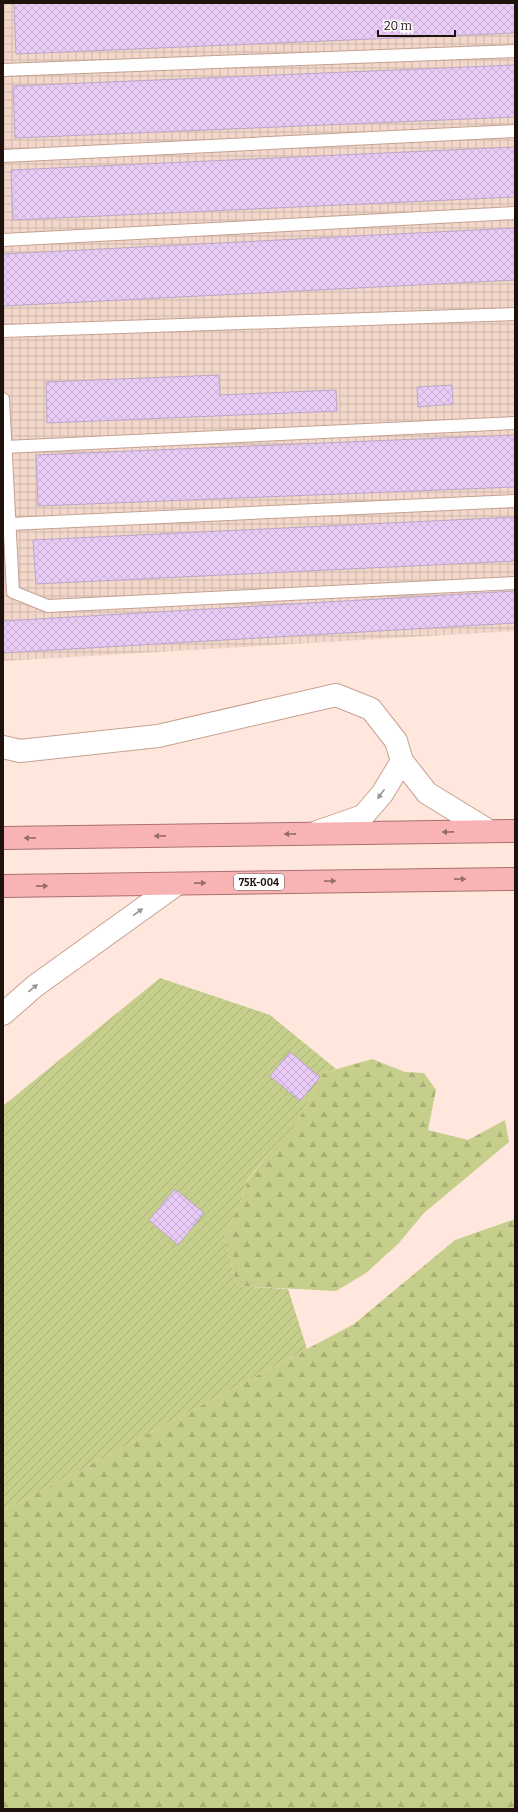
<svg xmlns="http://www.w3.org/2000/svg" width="518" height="1812" viewBox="0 0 518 1812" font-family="Bitter,serif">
<defs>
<pattern id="industrial-grid" width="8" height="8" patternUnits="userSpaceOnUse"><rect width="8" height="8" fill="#f2d7ca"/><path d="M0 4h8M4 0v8" fill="none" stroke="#cfb8ac"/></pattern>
<pattern id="forest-firs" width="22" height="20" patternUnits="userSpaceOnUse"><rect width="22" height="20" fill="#c5ce8b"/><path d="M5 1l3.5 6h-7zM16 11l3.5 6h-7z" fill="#a9b077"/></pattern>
<pattern id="garden-furrows" width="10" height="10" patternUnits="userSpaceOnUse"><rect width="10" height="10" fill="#c5ce8b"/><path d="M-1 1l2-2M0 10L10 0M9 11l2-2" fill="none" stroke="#a9b077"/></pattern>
<pattern id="building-cross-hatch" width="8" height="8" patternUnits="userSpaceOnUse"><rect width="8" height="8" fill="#e9ccf6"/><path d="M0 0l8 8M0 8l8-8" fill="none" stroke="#c7aed2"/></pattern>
</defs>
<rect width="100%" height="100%" fill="#ffe7dd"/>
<path fill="url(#industrial-grid)" d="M 3,3 L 515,3 L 515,631 L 3,661 Z"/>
<g fill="url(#forest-firs)">
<path d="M 372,1059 L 405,1072 L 424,1073 L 436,1090 L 428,1130 L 468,1140 L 505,1120 L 509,1142 L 424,1213 L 398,1244 L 366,1273 L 336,1291 L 237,1286 L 224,1237 L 240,1203 L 248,1180 L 273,1148 L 295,1126 L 323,1073 Z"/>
<path d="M 515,1219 L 515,1809 L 3,1809 L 3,1511 L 354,1324 L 455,1240 Z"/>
</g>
<path fill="url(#garden-furrows)" d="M 160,978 L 270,1015 L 336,1069 L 323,1073 L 295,1126 L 273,1148 L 248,1179 L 240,1203 L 224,1237 L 237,1286 L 288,1289 L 307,1349 L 3,1511 L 3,1106 Z"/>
<g fill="url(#building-cross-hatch)" stroke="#bba7c6">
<path d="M 14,3 L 515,3 L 515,33 L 16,54 Z"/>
<path d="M 515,65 L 515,117 L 15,138 L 13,86 Z"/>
<path d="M 515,147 L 515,197 L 13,220 L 11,170 Z"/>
<path d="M 515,228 L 515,280 L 3,306 L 3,254 Z"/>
<path d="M 219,375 L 220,395 L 336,390 L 337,411 L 47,423 L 46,382 Z"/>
<path d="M 452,385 L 453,404 L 418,407 L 417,387 Z"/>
<path d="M 515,435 L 515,487 L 38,506 L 36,455 Z"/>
<path d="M 515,517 L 515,561 L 36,584 L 33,540 Z"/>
<path d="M 515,591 L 515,623 L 3,653 L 3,621 Z"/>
<path d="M 290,1052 L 320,1077 L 300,1101 L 270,1076 Z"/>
<path d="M 175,1189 L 204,1213 L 178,1245 L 149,1220 Z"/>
</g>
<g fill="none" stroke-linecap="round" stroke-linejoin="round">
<defs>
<g id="service">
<path d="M 3,70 L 515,51"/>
<path d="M 3,156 L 515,131"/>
<path d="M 3,240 L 515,213"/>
<path d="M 3,331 L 515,314"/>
<path d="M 3,399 L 13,592 L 48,606 L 515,583"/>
<path d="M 5,447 L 515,423"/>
<path d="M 9,524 L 515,501"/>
</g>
<g id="tertiary">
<path d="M 3,747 L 20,751 L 158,736 L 336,695 L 371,709 L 396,741 L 402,761 L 427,793 L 489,831"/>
<path d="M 317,832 L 363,816 L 382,794 L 402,761"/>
<path d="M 3,1014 L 35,986 L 177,884"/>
</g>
<g id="trunk">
<path d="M 3,838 L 515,831"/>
<path d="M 3,886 L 515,879"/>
</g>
</defs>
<use href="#service" stroke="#c6a191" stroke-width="14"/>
<use href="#tertiary" stroke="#c6a191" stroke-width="24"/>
<use href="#trunk" stroke="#ab706e" stroke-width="24"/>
<use href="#service" stroke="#fff" stroke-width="12"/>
<use href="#tertiary" stroke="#fff" stroke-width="22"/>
<use href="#trunk" stroke="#f8b4b4" stroke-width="22"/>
</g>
<defs><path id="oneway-solid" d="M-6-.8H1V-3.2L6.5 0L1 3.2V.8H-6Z"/></defs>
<g fill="#9a9492">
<use href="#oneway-solid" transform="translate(381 794) rotate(126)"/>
<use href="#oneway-solid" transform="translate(138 912) rotate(-36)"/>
<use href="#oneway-solid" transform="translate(33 988) rotate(-39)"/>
</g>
<g fill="#966b68">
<use href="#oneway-solid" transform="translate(448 832) rotate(179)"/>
<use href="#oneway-solid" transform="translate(290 834) rotate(179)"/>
<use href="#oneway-solid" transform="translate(160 836) rotate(179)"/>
<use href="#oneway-solid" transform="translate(30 838) rotate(179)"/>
<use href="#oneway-solid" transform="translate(460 879) rotate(-1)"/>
<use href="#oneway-solid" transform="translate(330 881) rotate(-1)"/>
<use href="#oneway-solid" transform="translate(200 883) rotate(-1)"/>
<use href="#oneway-solid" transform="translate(42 886) rotate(-1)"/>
</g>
<g text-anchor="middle" stroke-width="3" stroke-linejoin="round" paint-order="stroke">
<rect fill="#fff" stroke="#625955" stroke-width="1" x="234" y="874" width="50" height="16" rx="3"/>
<g font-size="10" font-weight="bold" fill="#1f120c">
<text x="259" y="886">75К-004</text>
</g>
</g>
<rect width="518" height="1812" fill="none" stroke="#1f120c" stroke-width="8"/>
<path d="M378 30v6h77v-6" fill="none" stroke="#1f120c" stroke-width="2"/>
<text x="384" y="30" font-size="12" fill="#1f120c" stroke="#ffffff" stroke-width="3" paint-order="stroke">20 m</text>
</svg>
